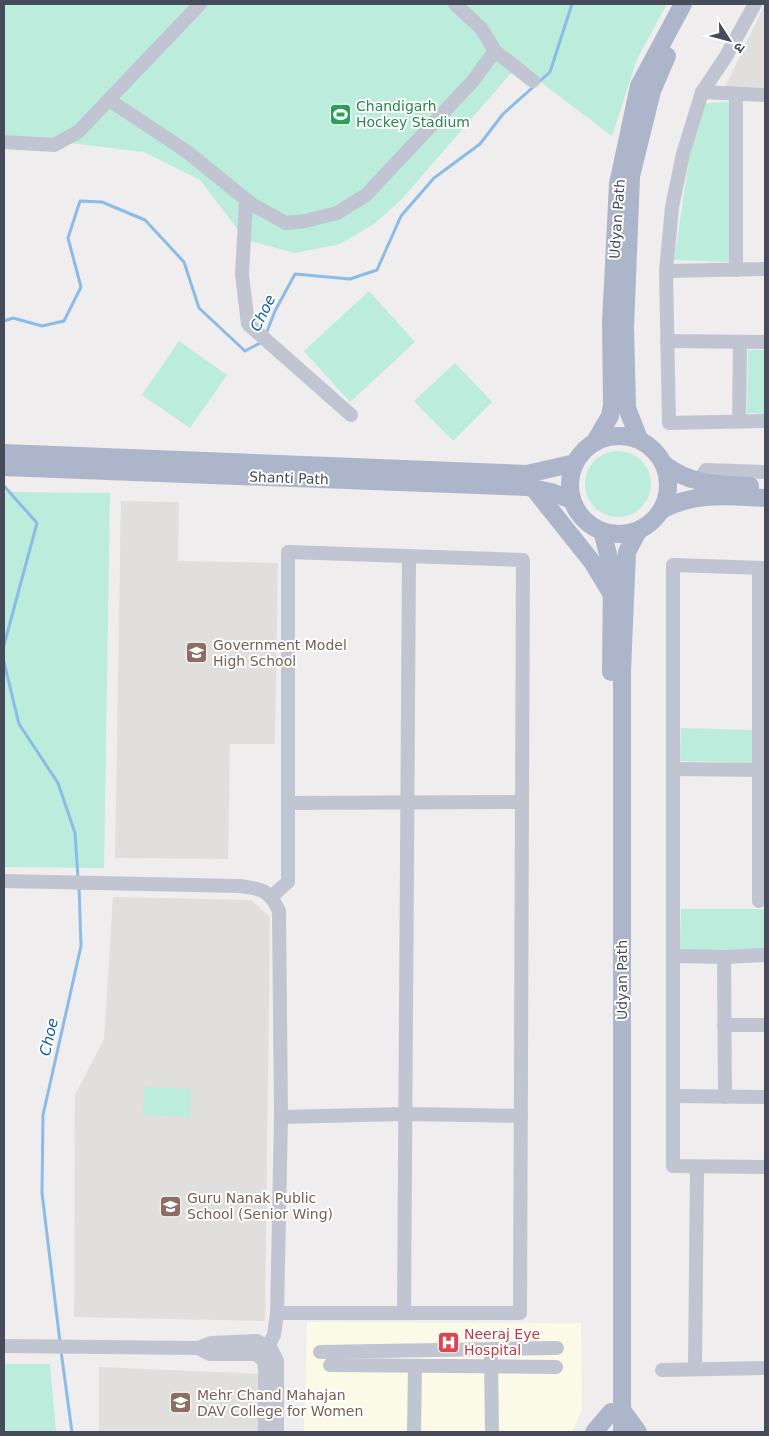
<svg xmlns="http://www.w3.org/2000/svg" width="769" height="1436" viewBox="0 0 769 1436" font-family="'DejaVu Sans','Noto Sans Devanagari',sans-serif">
<rect width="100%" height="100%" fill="#efeded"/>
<path fill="#fbfae6" d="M 307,1322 L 581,1323 L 582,1410 L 572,1432 L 304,1432 Z"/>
<g fill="#e0dfde">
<path d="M 765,4 L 765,90 L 724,89 Z"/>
<path d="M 121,501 L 179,502 L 178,561 L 278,563 L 275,744 L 230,744 L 228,859 L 115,858 Z"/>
<path d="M 113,897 L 251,900 L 270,917 L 265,1321 L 74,1317 L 75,1095 L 104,1039 Z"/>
<path d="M 99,1367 L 264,1374 L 263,1432 L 99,1432 Z"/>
</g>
<g fill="#bcecdb">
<path d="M 4,4 L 667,4 L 637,59 L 612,136 L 518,65 L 401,200 L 374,224 L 340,244 L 295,253 L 246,240 L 200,180 L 144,152 L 4,135 Z"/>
<path d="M 734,102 L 731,262 L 674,260 L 691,147 L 702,103 Z"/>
<path d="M 369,291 L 415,342 L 350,402 L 304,351 Z"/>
<path d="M 179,341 L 227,375 L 190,428 L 142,395 Z"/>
<path d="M 748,350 L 765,350 L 765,414 L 747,413 Z"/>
<path d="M 455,363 L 492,402 L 453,441 L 414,401 Z"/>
<circle cx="618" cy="484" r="33"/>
<path d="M 4,492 L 110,493 L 104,868 L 4,867 Z"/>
<path d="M 681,728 L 753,730 L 752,763 L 680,761 Z"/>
<path d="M 681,909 L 765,909 L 765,952 L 680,951 Z"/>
<path d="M 144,1087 L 191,1089 L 190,1117 L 143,1115 Z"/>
<path d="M 4,1364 L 50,1364 L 56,1432 L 4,1432 Z"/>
</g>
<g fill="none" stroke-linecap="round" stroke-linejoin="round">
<g stroke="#8bbce7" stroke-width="3">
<path d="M 4,321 L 13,318 L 42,326 L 64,321 L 81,287 L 68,238 L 80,201 L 102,202 L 145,220 L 184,262 L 199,308 L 245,351 L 262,342"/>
<path d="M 266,334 L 275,311 L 295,274 L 350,279 L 377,270 L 401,216 L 434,178 L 480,144 L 503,114 L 550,72 L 572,4"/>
<path d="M 4,486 L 37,523 L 4,645"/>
<path d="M 4,662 L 19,724 L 58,783 L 75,833 L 78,878"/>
<path d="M 60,1342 L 42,1193 L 43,1115 L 81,946 L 79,886"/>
<path d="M 61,1351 L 72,1432"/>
</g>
<g stroke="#c1c5d2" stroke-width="14">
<path d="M 455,4 L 481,28 L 495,51 L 533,81"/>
<path d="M 755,4 L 725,58 L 702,92 L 683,154 L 672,207 L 666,271 L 669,423 L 765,421"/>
<path d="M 702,92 L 765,95"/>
<path d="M 109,100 L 186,151 L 253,205 L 286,223 L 305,221 L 337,213 L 366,195 L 472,82 L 495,51"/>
<path d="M 4,142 L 54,145 L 78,132 L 200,4"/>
<path d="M 246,200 L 242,275 L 248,324 L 351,415"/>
<path d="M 736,270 L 736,94"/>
<path d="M 666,271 L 765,269"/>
<path d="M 667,341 L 765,342"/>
<path d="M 739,421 L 740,342"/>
<path d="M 698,482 L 706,470 L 765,472"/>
<path d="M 759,568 L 759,901"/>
<path d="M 765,568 L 673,565 L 673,1166 L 765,1167"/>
<path d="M 673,769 L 765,770"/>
<path d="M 288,803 L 522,802"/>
<path d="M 4,881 L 239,886 C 261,889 269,889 279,911 L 281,1117 L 277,1313 L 274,1335 L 262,1358"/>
<path d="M 272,896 L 288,882 L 288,552 L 523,560 L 520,1313 L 277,1313"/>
<path d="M 673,956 L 724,957 L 765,955"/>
<path d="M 724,957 L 725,1097"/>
<path d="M 724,1025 L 765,1025"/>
<path d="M 673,1096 L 765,1097"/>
<path d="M 281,1117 L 406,1114 L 521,1116"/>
<path d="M 404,1312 L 409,557"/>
<path d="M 4,1346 L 198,1348 L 210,1354 L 256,1354 L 264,1361 L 265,1369 L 265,1432"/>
<path d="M 198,1348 L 211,1343 L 257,1341 L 271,1349 L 277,1361 L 277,1432"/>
<path d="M 320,1352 L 557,1348"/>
<path d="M 491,1358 L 492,1432"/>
<path d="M 330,1365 L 556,1367"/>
<path d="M 695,1369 L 697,1167"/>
<path d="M 662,1370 L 765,1368"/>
<path d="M 414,1432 L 415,1366"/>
</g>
<g stroke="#adb5cb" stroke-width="18">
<circle cx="619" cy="485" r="49"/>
<path d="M 639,439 L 627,408 L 625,328 L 631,176 L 652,91 L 667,56"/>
<path d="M 594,443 L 610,416 L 612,405 L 611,322 L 618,184 L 639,86 L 683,4"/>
<path d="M 4,453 L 527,474 L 575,463"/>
<path d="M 665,465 C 691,485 718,484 750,486"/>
<path d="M 4,467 L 527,487 L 551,492 L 572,500"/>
<path d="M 534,489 L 593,563 L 611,593"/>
<path d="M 662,510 C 694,492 729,496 765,498"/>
<path d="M 602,531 L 612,569 L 611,672"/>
<path d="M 622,1410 L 638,1432"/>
<path d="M 594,1432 L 611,1412"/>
<path d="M 622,1432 L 622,671 L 627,552 L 638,531"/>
</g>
</g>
<defs>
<symbol id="stadium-square" viewBox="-11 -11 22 22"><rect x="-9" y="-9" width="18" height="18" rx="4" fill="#2e9e5b" stroke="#fff"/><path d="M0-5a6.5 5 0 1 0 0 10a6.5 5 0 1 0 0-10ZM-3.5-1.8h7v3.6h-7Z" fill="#fff"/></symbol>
<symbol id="school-square" viewBox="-11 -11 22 22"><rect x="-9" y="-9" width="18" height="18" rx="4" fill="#8d6e63" stroke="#fff"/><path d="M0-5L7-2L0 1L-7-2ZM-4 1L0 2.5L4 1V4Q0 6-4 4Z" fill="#fff"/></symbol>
<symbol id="hospital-square" viewBox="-11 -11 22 22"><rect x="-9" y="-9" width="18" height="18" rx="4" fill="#e0444e" stroke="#fff"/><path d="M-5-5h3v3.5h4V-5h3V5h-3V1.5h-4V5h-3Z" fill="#fff"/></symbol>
<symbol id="university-square" viewBox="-11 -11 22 22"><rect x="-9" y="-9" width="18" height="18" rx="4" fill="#8d6e63" stroke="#fff"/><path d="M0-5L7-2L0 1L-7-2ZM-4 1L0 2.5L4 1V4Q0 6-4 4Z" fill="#fff"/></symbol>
</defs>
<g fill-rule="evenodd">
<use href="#stadium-square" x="328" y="102" width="25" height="25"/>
<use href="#school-square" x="184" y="640" width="25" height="25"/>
<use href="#school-square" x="158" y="1194" width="25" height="25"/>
<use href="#hospital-square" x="436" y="1330" width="25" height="25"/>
<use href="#university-square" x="168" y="1390" width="25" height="25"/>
</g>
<g text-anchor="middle" stroke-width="4" stroke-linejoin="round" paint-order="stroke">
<g font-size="14" fill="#27864d" stroke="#fff" text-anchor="start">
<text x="356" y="111">Chandigarh<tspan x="356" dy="16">Hockey Stadium</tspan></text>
</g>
<g font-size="14" fill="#464b59" stroke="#fff">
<text transform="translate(617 219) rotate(-86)" y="5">Udyan Path</text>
<text transform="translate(289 478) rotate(2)" y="5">Shanti Path</text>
<text transform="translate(622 980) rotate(-90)" y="5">Udyan Path</text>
</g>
<g font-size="14" fill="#785e54" stroke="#fff" text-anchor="start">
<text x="213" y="650">Government Model<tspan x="213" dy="16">High School</tspan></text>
<text x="187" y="1203">Guru Nanak Public<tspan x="187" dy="16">School (Senior Wing)</tspan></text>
<text x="197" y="1400">Mehr Chand Mahajan<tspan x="197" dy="16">DAV College for Women</tspan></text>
</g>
<g font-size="14" fill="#be3a42" stroke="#fff" text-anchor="start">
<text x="464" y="1339">Neeraj Eye<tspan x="464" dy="16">Hospital</tspan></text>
</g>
<g font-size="15" font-style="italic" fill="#125ea0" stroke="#fff">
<text transform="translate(263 313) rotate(-64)" y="5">Choe</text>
<text transform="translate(49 1037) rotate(-77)" y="5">Choe</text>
</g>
</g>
<rect width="769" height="1436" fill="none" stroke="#464b59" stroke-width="10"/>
<g transform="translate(729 40) rotate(126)" stroke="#ffffff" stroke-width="4" paint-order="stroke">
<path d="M0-4L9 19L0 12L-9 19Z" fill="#464b59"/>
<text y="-8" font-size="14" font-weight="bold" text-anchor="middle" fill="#464b59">उ</text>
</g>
</svg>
